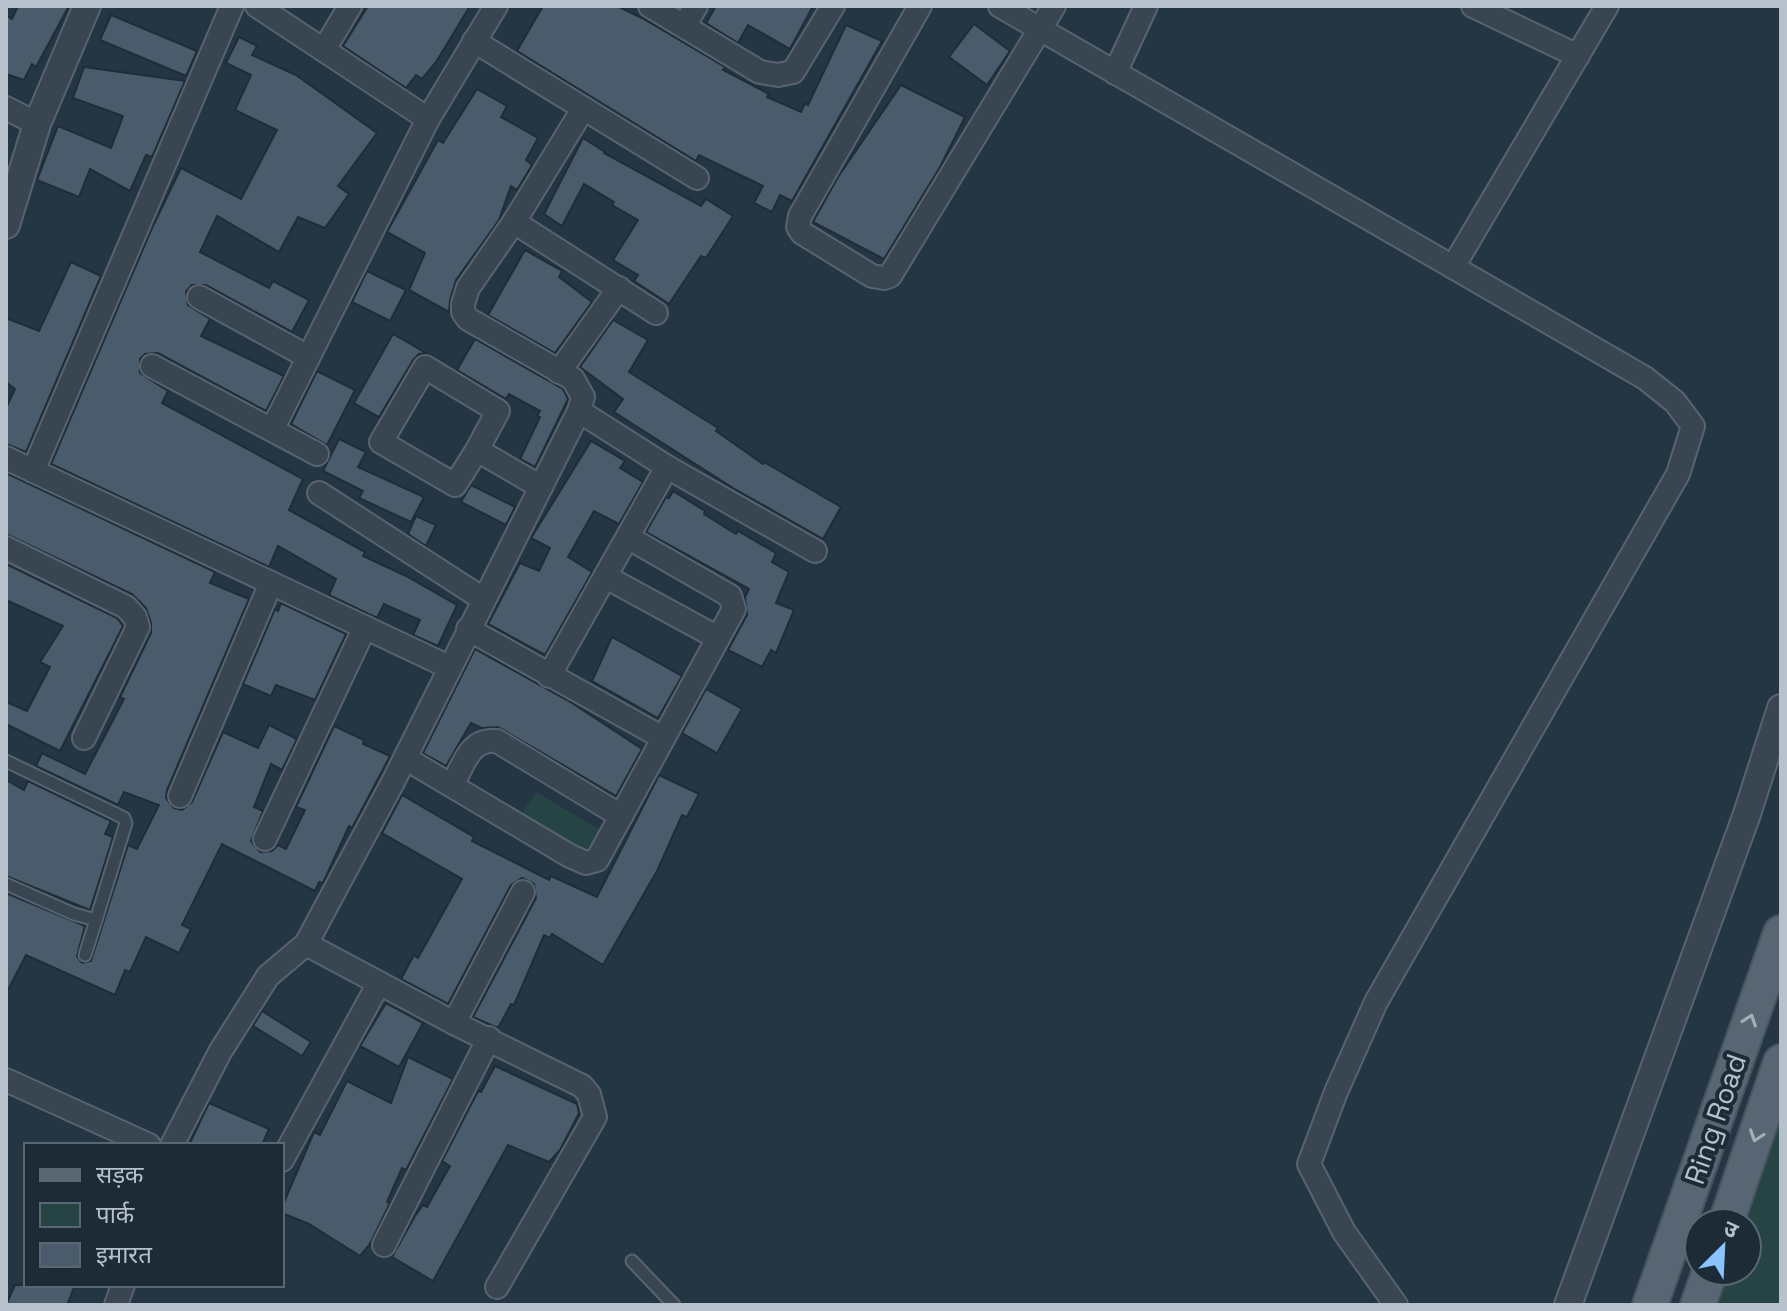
<svg xmlns="http://www.w3.org/2000/svg" width="1787" height="1311" viewBox="0 0 1787 1311" font-family="'Space Grotesk','Noto Sans Devanagari',sans-serif">
<rect width="100%" height="100%" fill="#243543"/>
<g fill="#264443">
<path d="M 536,792 L 604,832 L 588,859 L 518,819 Z"/>
<path d="M 1781,1092 L 1781,1304 L 1703,1305 L 1715,1271 L 1747,1271 L 1747,1223 L 1733,1223 Z"/>
</g>
<g fill="#4a5c6c" stroke="#1f2d39" stroke-width="2">
<path d="M 18,6 L 69,6 L 36,67 L 32,64 L 24,80 L 6,74 L 6,15 L 12,19 Z"/>
<path d="M 368,6 L 470,6 L 436,62 L 422,79 L 416,75 L 406,88 L 343,46 Z"/>
<path d="M 543,6 L 617,6 L 642,18 L 725,67 L 723,70 L 769,94 L 767,97 L 801,112 L 805,103 L 808,105 L 846,25 L 882,41 L 792,201 L 780,195 L 772,212 L 754,203 L 763,186 L 699,155 L 696,161 L 517,51 Z"/>
<path d="M 716,6 L 813,6 L 790,49 L 748,25 L 738,43 L 706,23 Z"/>
<path d="M 111,15 L 197,51 L 186,76 L 100,40 Z"/>
<path d="M 974,24 L 1010,51 L 987,85 L 949,57 Z"/>
<path d="M 239,37 L 257,46 L 252,55 L 296,75 L 377,133 L 338,186 L 349,194 L 325,228 L 298,217 L 279,252 L 217,216 L 200,252 L 269,288 L 273,281 L 309,300 L 292,332 L 206,285 L 192,285 L 186,291 L 188,305 L 210,319 L 201,336 L 284,376 L 266,411 L 158,353 L 145,354 L 140,359 L 140,373 L 168,391 L 162,403 L 303,479 L 289,510 L 365,552 L 363,556 L 406,576 L 457,605 L 438,646 L 413,635 L 420,620 L 384,604 L 377,618 L 329,595 L 336,579 L 278,546 L 269,567 L 51,464 L 152,228 L 181,168 L 241,199 L 277,130 L 235,110 L 251,75 L 226,63 Z"/>
<path d="M 84,67 L 185,81 L 152,157 L 146,155 L 130,191 L 90,169 L 79,197 L 37,180 L 58,126 L 111,148 L 123,116 L 73,98 Z"/>
<path d="M 901,85 L 965,117 L 940,167 L 884,259 L 813,222 L 838,177 Z"/>
<path d="M 477,89 L 507,106 L 501,117 L 538,138 L 526,160 L 532,165 L 517,190 L 511,186 L 499,220 L 456,280 L 450,300 L 449,312 L 409,290 L 425,253 L 387,232 L 438,140 L 443,143 Z"/>
<path d="M 583,138 L 605,152 L 604,153 L 701,206 L 706,199 L 733,216 L 706,258 L 701,256 L 669,304 L 634,281 L 638,275 L 613,260 L 638,220 L 612,205 L 614,202 L 584,184 L 562,226 L 544,214 Z"/>
<path d="M 525,250 L 562,271 L 559,277 L 592,302 L 555,353 L 488,315 Z"/>
<path d="M 71,262 L 101,276 L 26,452 L 6,444 L 6,408 L 15,389 L 6,382 L 6,318 L 39,331 Z"/>
<path d="M 367,271 L 406,290 L 390,321 L 352,302 Z"/>
<path d="M 613,320 L 648,340 L 629,372 L 718,428 L 716,431 L 763,464 L 764,462 L 841,507 L 823,539 L 733,488 L 614,412 L 623,399 L 580,367 Z"/>
<path d="M 393,334 L 426,353 L 419,354 L 413,360 L 379,417 L 354,403 Z"/>
<path d="M 475,339 L 563,389 L 568,399 L 535,467 L 520,459 L 540,417 L 537,416 L 540,411 L 509,394 L 506,399 L 457,370 Z"/>
<path d="M 317,371 L 355,390 L 327,445 L 291,424 Z"/>
<path d="M 339,439 L 366,452 L 358,467 L 424,497 L 411,522 L 359,498 L 363,491 L 323,471 Z"/>
<path d="M 591,441 L 625,461 L 620,468 L 643,482 L 619,524 L 594,511 L 568,557 L 592,572 L 545,655 L 488,624 L 520,563 L 539,571 L 550,548 L 531,538 Z"/>
<path d="M 6,473 L 215,572 L 210,583 L 249,599 L 167,790 L 166,798 L 174,808 L 182,810 L 192,802 L 223,732 L 258,748 L 269,725 L 297,739 L 282,770 L 271,764 L 254,807 L 263,811 L 251,841 L 260,852 L 272,851 L 278,845 L 286,849 L 305,810 L 296,807 L 334,726 L 364,740 L 363,744 L 390,756 L 352,828 L 349,826 L 323,883 L 319,882 L 315,891 L 222,844 L 182,925 L 191,929 L 179,953 L 146,937 L 130,972 L 125,970 L 115,995 L 26,955 L 6,994 L 6,893 L 85,926 L 77,956 L 82,963 L 91,961 L 128,845 L 137,849 L 159,805 L 124,792 L 118,805 L 36,766 L 42,753 L 85,774 L 124,699 L 120,697 L 151,633 L 151,623 L 146,608 L 132,594 L 6,534 Z"/>
<path d="M 471,485 L 515,507 L 506,525 L 461,502 Z"/>
<path d="M 673,491 L 705,511 L 704,514 L 736,534 L 738,531 L 776,553 L 772,562 L 789,572 L 776,603 L 794,610 L 776,653 L 771,650 L 762,667 L 728,650 L 747,615 L 745,597 L 749,589 L 646,532 L 666,497 L 669,498 Z"/>
<path d="M 416,516 L 436,525 L 426,546 L 408,534 Z"/>
<path d="M 6,564 L 117,618 L 123,626 L 60,751 L 6,724 L 6,702 L 27,711 L 50,667 L 40,662 L 63,626 L 6,600 Z"/>
<path d="M 281,603 L 346,634 L 315,700 L 276,685 L 271,696 L 243,684 L 275,609 L 278,611 Z"/>
<path d="M 612,637 L 682,676 L 658,718 L 592,681 Z"/>
<path d="M 475,649 L 572,703 L 642,749 L 616,796 L 498,727 L 482,728 L 471,723 L 446,766 L 423,753 Z"/>
<path d="M 706,689 L 742,709 L 717,753 L 682,733 Z"/>
<path d="M 659,775 L 699,794 L 687,817 L 682,815 L 657,871 L 603,965 L 552,934 L 550,938 L 544,935 L 514,1005 L 511,1004 L 498,1028 L 473,1017 L 536,898 L 534,884 L 522,878 L 511,885 L 448,1004 L 401,979 L 414,955 L 418,958 L 462,879 L 382,833 L 402,795 L 474,837 L 472,841 L 549,880 L 551,876 L 597,897 Z"/>
<path d="M 6,780 L 24,790 L 28,781 L 111,821 L 105,834 L 113,837 L 90,910 L 6,876 Z"/>
<path d="M 386,1003 L 423,1023 L 399,1067 L 360,1046 Z"/>
<path d="M 262,1011 L 311,1042 L 302,1056 L 253,1026 Z"/>
<path d="M 408,1057 L 453,1079 L 406,1170 L 402,1168 L 387,1202 L 390,1203 L 370,1244 L 360,1256 L 309,1224 L 282,1213 L 282,1207 L 314,1132 L 320,1135 L 347,1081 L 391,1103 Z"/>
<path d="M 495,1066 L 577,1104 L 579,1113 L 560,1150 L 549,1162 L 508,1145 L 433,1281 L 392,1257 L 415,1216 L 423,1205 L 427,1207 L 450,1166 L 442,1161 L 478,1091 L 481,1092 Z"/>
<path d="M 209,1103 L 269,1129 L 262,1145 L 189,1145 Z"/>
<path d="M 15,1285 L 75,1285 L 67,1305 L 6,1305 Z"/>
</g>
<g fill="none" stroke-linecap="round" stroke-linejoin="round">
<defs>
<g id="service">
<path d="M 6,761 L 116,814 L 124,818 L 126,823 L 96,920 L 74,914 L 6,884"/>
<path d="M 85,955 L 96,920"/>
<path d="M 632,1261 L 674,1305"/>
</g>
<g id="minor">
<path d="M 257,6 L 428,119"/>
<path d="M 650,6 L 760,72 L 778,75 L 793,72 L 833,6"/>
<path d="M 920,6 L 800,216 L 798,227 L 802,233 L 872,276 L 884,278 L 890,276 L 1054,6"/>
<path d="M 1000,6 L 1453,267 L 1607,6"/>
<path d="M 1473,6 L 1578,56"/>
<path d="M 684,26 L 696,6"/>
<path d="M 474,41 L 697,178"/>
<path d="M 324,50 L 350,6"/>
<path d="M 1115,73 L 1146,6"/>
<path d="M 6,108 L 37,124"/>
<path d="M 514,222 L 656,313"/>
<path d="M 199,297 L 308,357"/>
<path d="M 152,366 L 317,454"/>
<path d="M 559,372 L 619,288"/>
<path d="M 579,411 L 667,467 L 815,551"/>
<path d="M 272,430 L 428,119 L 496,6"/>
<path d="M 477,450 L 455,485 L 381,442 L 425,367 L 498,411 L 477,450 L 541,487"/>
<path d="M 6,458 L 449,667"/>
<path d="M 33,471 L 232,6"/>
<path d="M 319,493 L 483,599"/>
<path d="M 6,548 L 126,607 L 135,617 L 138,627 L 84,738"/>
<path d="M 606,577 L 718,638"/>
<path d="M 468,629 L 663,738"/>
<path d="M 549,676 L 667,467"/>
<path d="M 405,758 L 570,856 L 586,863 L 597,860 L 734,609 L 730,596 L 629,538"/>
<path d="M 452,785 C 464,765 469,738 497,741 L 621,816"/>
<path d="M 180,796 L 271,583"/>
<path d="M 265,839 L 365,627"/>
<path d="M 306,944 L 454,1023 L 582,1086 L 589,1094 L 595,1117 L 497,1287"/>
<path d="M 454,1023 L 523,892"/>
<path d="M 6,1080 L 149,1145"/>
<path d="M 172,1145 L 220,1052 L 268,976 L 306,944 L 393,782 L 579,411 L 583,397 L 573,379 L 468,319 L 463,312 L 463,304 L 468,288 L 514,222 L 583,109"/>
<path d="M 282,1160 L 379,983"/>
<path d="M 384,1245 L 489,1038"/>
<path d="M 116,1305 L 123,1285"/>
<path d="M 1396,1305 L 1344,1232 L 1309,1164 L 1336,1092 L 1376,1002 L 1678,474 L 1693,426 L 1675,402 L 1645,378 L 1453,267"/>
</g>
<g id="tertiary">
<path d="M 6,225 L 37,124 L 87,6"/>
<path d="M 1568,1305 L 1747,814 L 1781,708"/>
</g>
<g id="primary">
<path d="M 1726,1223 L 1781,1062"/>
<path d="M 1650,1305 L 1781,933"/>
<path d="M 1698,1305 L 1710,1271"/>
</g>
</defs>
<use href="#service" stroke="#57646f" stroke-width="15"/>
<use href="#minor" stroke="#57646f" stroke-width="26"/>
<use href="#tertiary" stroke="#57646f" stroke-width="30"/>
<use href="#primary" stroke="#46525e" stroke-width="38"/>
<use href="#service" stroke="#394652" stroke-width="11"/>
<use href="#minor" stroke="#394652" stroke-width="22"/>
<use href="#tertiary" stroke="#394652" stroke-width="26"/>
<use href="#primary" stroke="#576672" stroke-width="34"/>
</g>
<defs><path id="oneway-chevron" d="M-2-3.5L2.5 0L-2 3.5" fill="none" stroke-width="1.6" stroke-linecap="round" stroke-linejoin="round" transform="scale(2)"/></defs>
<g stroke="#a3afba">
<use href="#oneway-chevron" transform="translate(1750 1020) rotate(-71)"/>
<use href="#oneway-chevron" transform="translate(1756 1136) rotate(109)"/>
</g>
<g text-anchor="middle" stroke-width="8" stroke-linejoin="round" paint-order="stroke">
<g font-size="28" fill="#b6c1cc" stroke="#1d2b37">
<text transform="translate(1715 1119) rotate(-71)" y="10">Ring Road</text>
</g>
</g>
<rect width="1787" height="1311" fill="none" stroke="#b6c1cc" stroke-width="16"/>
<rect x="24" y="1143" width="260" height="144" fill="#1d2b37" stroke="#5a6773" stroke-width="2"/>
<rect x="40" y="1169" width="40" height="12" fill="#576672" stroke="#5a6773" stroke-width="2"/>
<text x="96" y="1183" font-size="24" fill="#b6c1cc">सड़क</text>
<rect x="40" y="1203" width="40" height="24" fill="#264443" stroke="#5a6773" stroke-width="2"/>
<text x="96" y="1223" font-size="24" fill="#b6c1cc">पार्क</text>
<rect x="40" y="1243" width="40" height="24" fill="#4a5c6c" stroke="#5a6773" stroke-width="2"/>
<text x="96" y="1263" font-size="24" fill="#b6c1cc">इमारत</text>
<g transform="translate(1723 1247) rotate(24)"><circle r="38" fill="#1d2b37" stroke="#5a6773" stroke-width="2"/>
<path d="M0-6L14 30L0 20L-14 30Z" fill="#89c4fe"/>
<text y="-12" font-size="22" font-weight="bold" text-anchor="middle" fill="#b6c1cc">उ</text>
</g>
</svg>
